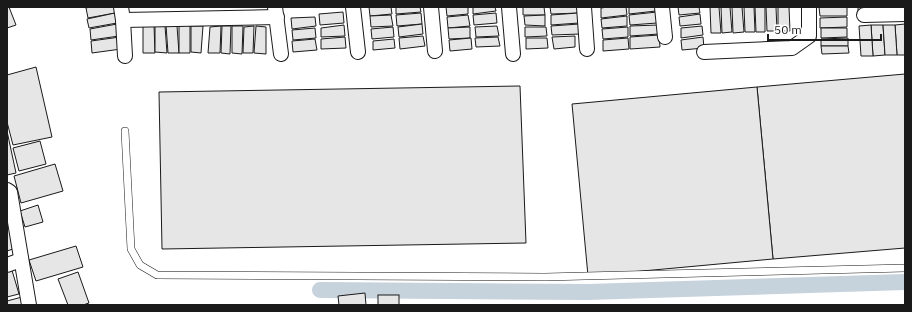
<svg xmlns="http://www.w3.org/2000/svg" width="912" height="312" viewBox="0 0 912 312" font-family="'IBM Plex Sans',sans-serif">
<rect width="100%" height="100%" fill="#fff"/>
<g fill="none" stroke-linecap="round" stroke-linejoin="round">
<path stroke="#c6d2dc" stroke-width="16" d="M 320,290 L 588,292 L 905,282"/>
</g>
<g fill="#e6e6e6" stroke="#1a1a1a">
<path d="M 7,7 L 9,7 L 16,25 L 7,28 Z"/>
<path d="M 90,7 L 114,7 L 115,13 L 88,18 L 86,8 Z"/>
<path d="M 369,7 L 391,7 L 392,14 L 370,16 Z"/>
<path d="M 396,7 L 420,7 L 421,12 L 396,14 Z"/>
<path d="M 446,7 L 468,7 L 468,14 L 447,16 Z"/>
<path d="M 473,7 L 495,7 L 496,11 L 473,14 Z"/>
<path d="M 523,7 L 544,7 L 545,15 L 523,15 Z"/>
<path d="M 550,7 L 578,7 L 579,13 L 551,14 Z"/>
<path d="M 608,7 L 626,7 L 627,15 L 601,18 L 601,8 Z"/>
<path d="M 629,7 L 655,7 L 656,11 L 629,14 Z"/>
<path d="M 678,7 L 699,7 L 700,13 L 679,15 Z"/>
<path d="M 710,7 L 719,7 L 721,33 L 711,33 Z"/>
<path d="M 721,7 L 730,7 L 732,32 L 722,33 Z"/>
<path d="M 732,7 L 742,7 L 744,32 L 733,33 Z"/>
<path d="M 744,7 L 754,7 L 755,32 L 745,32 Z"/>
<path d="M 755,7 L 765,7 L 765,32 L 756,32 Z"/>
<path d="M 766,7 L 776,7 L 777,31 L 767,31 Z"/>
<path d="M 778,7 L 789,7 L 790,31 L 778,31 Z"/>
<path d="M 819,7 L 847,7 L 847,16 L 820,16 Z"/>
<path d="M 858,7 L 870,7 L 870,12 L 858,13 Z"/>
<path d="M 343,12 L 344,23 L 320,25 L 319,14 Z"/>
<path d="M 657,12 L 657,23 L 630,25 L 629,15 Z"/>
<path d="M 115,13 L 117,23 L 89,28 L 87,19 Z"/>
<path d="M 421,13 L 422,24 L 397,26 L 396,15 Z"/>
<path d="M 496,13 L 497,23 L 474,25 L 473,15 Z"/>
<path d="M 578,13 L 579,23 L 551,25 L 551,15 Z"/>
<path d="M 700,14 L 701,24 L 680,26 L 679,17 Z"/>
<path d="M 391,15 L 393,26 L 371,27 L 370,16 Z"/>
<path d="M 468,15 L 470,26 L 448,28 L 447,17 Z"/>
<path d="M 545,15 L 545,26 L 525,25 L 524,16 Z"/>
<path d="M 627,16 L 627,26 L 602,28 L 601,19 Z"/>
<path d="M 315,17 L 316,26 L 292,29 L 291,18 Z"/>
<path d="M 847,17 L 847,27 L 820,28 L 820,18 Z"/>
<path d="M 117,24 L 119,36 L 91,40 L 90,29 Z"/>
<path d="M 422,24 L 423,34 L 399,37 L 398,27 Z"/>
<path d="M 579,24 L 580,34 L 552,35 L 551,26 Z"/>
<path d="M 905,24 L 905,55 L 897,55 L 895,25 Z"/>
<path d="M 154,25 L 155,53 L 143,53 L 143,26 Z"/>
<path d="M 166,25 L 177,26 L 179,53 L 168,53 Z"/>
<path d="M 190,25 L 190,53 L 179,53 L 179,26 Z"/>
<path d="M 344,25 L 345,36 L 321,37 L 321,28 Z"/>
<path d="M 658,25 L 659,34 L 630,36 L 630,26 Z"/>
<path d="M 871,25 L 883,25 L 885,55 L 873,56 Z"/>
<path d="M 871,25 L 873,56 L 861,56 L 859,26 Z"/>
<path d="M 883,25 L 895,25 L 897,55 L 885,55 Z"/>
<path d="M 155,26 L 165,26 L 167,53 L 155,52 Z"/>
<path d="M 191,26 L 203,26 L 201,53 L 191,52 Z"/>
<path d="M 221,26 L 220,53 L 208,53 L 210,27 Z"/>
<path d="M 222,26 L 231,26 L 230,54 L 221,53 Z"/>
<path d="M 232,26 L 243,26 L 242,54 L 232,53 Z"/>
<path d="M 254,26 L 253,53 L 243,53 L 244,27 Z"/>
<path d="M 256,26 L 266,27 L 266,54 L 254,53 Z"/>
<path d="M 497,26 L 499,36 L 476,37 L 475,27 Z"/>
<path d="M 702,26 L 703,35 L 681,38 L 681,28 Z"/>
<path d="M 393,27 L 394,37 L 372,39 L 371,29 Z"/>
<path d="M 470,27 L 470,38 L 449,39 L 448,28 Z"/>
<path d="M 525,27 L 546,27 L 547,36 L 525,37 Z"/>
<path d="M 628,27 L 628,37 L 603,39 L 602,29 Z"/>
<path d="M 315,28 L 316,38 L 293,40 L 292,30 Z"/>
<path d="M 821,28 L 847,28 L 847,37 L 821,38 Z"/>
<path d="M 659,35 L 660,47 L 630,49 L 630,37 Z"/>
<path d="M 423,36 L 425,46 L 400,49 L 399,38 Z"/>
<path d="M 575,36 L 575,47 L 554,49 L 552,37 Z"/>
<path d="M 120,37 L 121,49 L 92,53 L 91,41 Z"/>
<path d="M 345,37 L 346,48 L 321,49 L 321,39 Z"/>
<path d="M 498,37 L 500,46 L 476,47 L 475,38 Z"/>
<path d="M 703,37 L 704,48 L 682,50 L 681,40 Z"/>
<path d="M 471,38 L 472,49 L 450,51 L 449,40 Z"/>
<path d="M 526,38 L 547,38 L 548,48 L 526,49 Z"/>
<path d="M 628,38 L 629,49 L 603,51 L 603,40 Z"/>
<path d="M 848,38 L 848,46 L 821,46 L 821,39 Z"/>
<path d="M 315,39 L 317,50 L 293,52 L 292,41 Z"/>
<path d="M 394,39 L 395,48 L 373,50 L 373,41 Z"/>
<path d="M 821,46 L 848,46 L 849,53 L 822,54 Z"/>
<path d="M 36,67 L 52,137 L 13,145 L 7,122 L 7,75 Z"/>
<path d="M 905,74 L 905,248 L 773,259 L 757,87 Z"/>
<path d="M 520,86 L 526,243 L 162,249 L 159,92 Z"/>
<path d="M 757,87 L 773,259 L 588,276 L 572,104 Z"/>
<path d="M 7,131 L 16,173 L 7,175 Z"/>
<path d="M 40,141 L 46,164 L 19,171 L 13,148 Z"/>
<path d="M 55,164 L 63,191 L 21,203 L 14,176 Z"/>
<path d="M 38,205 L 43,222 L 25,227 L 20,211 Z"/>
<path d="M 10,227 L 16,248 L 7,251 L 7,228 Z"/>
<path d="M 76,246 L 83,267 L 36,281 L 29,260 Z"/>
<path d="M 11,267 L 19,294 L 7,297 L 7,268 Z"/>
<path d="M 78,272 L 89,303 L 83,305 L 68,305 L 58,279 Z"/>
<path d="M 365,293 L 366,305 L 339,305 L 338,296 Z"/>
<rect x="378" y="295" width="21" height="10"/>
<path d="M 22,297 L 24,305 L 7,305 L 7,301 Z"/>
</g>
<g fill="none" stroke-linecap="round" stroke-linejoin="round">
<defs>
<path id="service" d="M 125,131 L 131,249 L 140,265 L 157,275 L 545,277 L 905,268"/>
<g id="minor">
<path d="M 121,7 L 123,20 L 125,56"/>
<path d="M 275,7 L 281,54"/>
<path d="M 353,7 L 358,52"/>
<path d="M 431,7 L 435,51"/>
<path d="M 509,7 L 513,54"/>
<path d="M 584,7 L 587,49"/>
<path d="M 662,7 L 665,37"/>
<path d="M 864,15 L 905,14"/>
<path d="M 123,20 L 277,17"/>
<path d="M 704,52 L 792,48 L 809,36 L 809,7"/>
<path d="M 7,190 L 10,192 L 29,305"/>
<path d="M 7,265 L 21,260"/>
</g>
</defs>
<use href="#service" stroke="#1a1a1a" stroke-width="8"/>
<use href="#minor" stroke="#1a1a1a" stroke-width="16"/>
<use href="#service" stroke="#fff" stroke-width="7"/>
<use href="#minor" stroke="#fff" stroke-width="14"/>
</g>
<rect width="912" height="312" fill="none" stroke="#1a1a1a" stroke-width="16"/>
<path d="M768 34v6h113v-6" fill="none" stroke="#1a1a1a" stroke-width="2"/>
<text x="774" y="34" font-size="12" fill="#1a1a1a" stroke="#ffffff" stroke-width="3" paint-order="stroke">50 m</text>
</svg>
